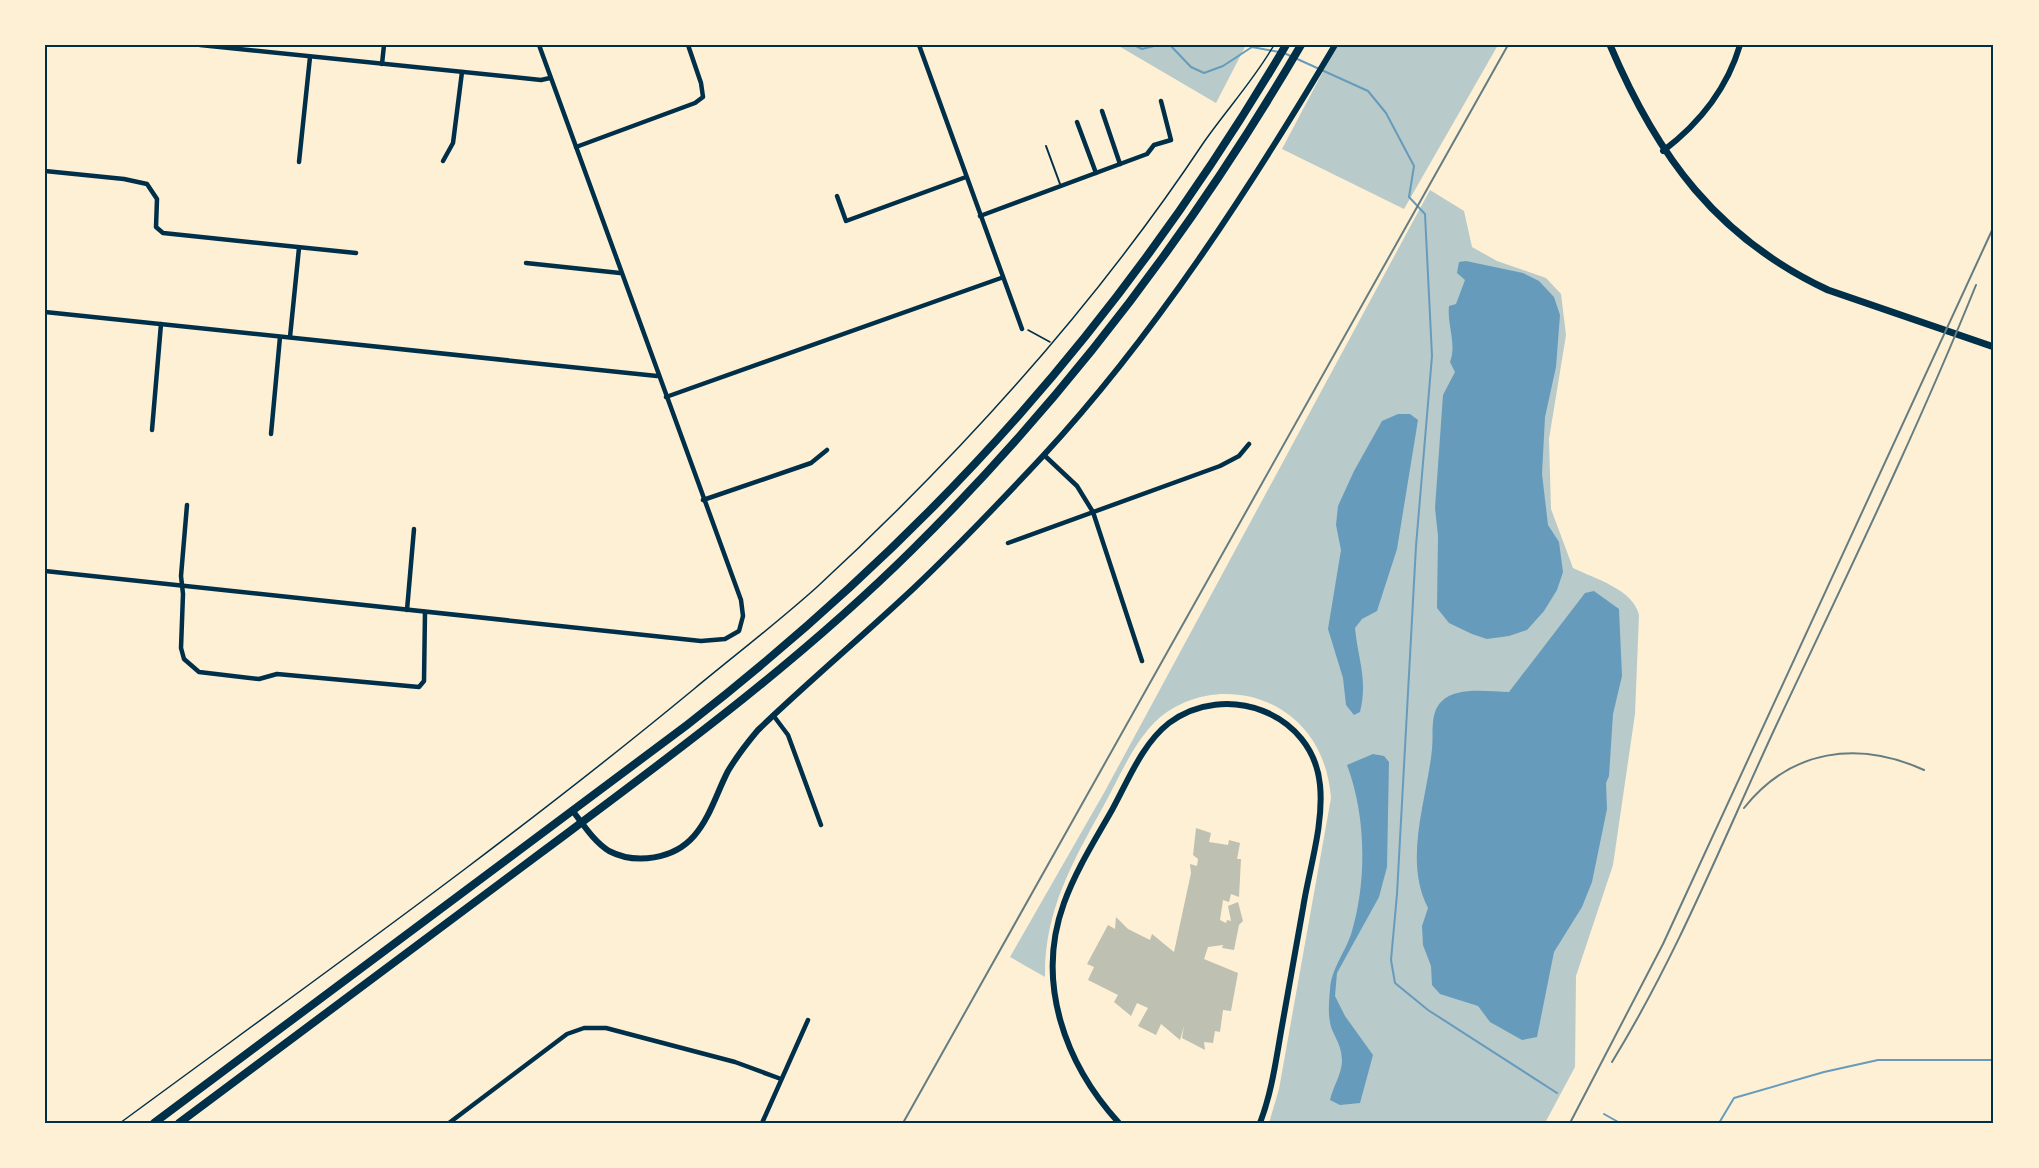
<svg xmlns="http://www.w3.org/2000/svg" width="2039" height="1168" viewBox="0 0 2039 1168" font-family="Arial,sans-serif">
<rect width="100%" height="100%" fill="#fdf0d5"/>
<g fill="#b9caca">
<path d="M 1117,45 L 1246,45 L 1216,103 Z"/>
<path d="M 1337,45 L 1498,45 L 1404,209 L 1282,149 Z"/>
<path d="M 1430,190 L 1464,211 L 1472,247 L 1497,261 L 1546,278 L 1561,294 L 1566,335 L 1549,439 L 1551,509 L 1573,568 C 1595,579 1633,589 1639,615 L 1635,714 L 1613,865 L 1576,976 L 1575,1067 L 1545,1123 L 1269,1123 L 1279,1089 L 1331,798 C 1328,761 1313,730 1282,710 C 1241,684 1185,690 1152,725 C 1131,748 1118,780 1103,807 C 1072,863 1044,912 1045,977 L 1010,957 L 1105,791 Z"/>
</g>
<g fill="#669bbc">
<path d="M 1466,261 L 1523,273 L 1539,281 L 1554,297 L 1560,315 L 1556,367 L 1545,417 L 1542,474 L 1548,525 L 1559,542 L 1563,572 L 1557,590 L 1544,611 L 1527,630 L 1509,636 L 1487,639 L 1472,634 L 1449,623 L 1437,608 L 1438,536 L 1435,508 L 1443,395 L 1455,372 L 1450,362 C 1457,344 1447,326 1449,306 L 1456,304 L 1465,280 L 1457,273 L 1459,262 Z"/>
<path d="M 1398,414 L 1410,414 L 1418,420 L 1397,549 L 1377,611 L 1362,619 L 1355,628 C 1358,660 1368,679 1360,712 L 1354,715 L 1346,705 L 1343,678 L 1328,629 L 1341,550 L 1336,525 L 1338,506 L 1354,471 L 1382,421 Z"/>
<path d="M 1594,591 L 1619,609 L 1622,676 L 1613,714 L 1609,776 L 1606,783 L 1607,809 L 1592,882 L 1582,907 L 1554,952 L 1537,1037 L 1522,1040 L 1490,1022 L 1478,1006 L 1440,994 L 1432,985 L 1431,966 L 1423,945 L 1422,926 L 1428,908 C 1403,860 1427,800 1432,749 C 1434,734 1429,713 1442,701 C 1458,686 1489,692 1509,692 L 1585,593 Z"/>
<path d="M 1373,754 L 1384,756 L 1389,762 L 1387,867 L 1379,897 L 1337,973 L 1335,996 L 1345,1016 L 1373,1055 L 1360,1103 L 1340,1105 L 1330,1100 C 1333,1087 1342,1073 1342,1061 C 1342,1043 1332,1035 1330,1022 C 1328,1013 1329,1000 1330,990 C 1331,968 1346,952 1352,931 C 1367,880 1366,815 1347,765 Z"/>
</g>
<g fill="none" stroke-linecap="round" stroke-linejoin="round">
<g stroke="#669bbc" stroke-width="2">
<path d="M 1134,45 L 1142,49 L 1158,45"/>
<path d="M 1170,45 L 1191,67 L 1204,73 L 1223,66 L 1252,47 L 1279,52"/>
<path d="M 1284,53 L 1368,91 L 1386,113 L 1414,166 L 1409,197 L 1425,214 L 1432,356 L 1416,546 L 1397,894 L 1391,960 L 1395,983 L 1428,1010 L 1557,1093"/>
<path d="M 1604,1114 L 1620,1123"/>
<path d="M 1719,1123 L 1734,1098 L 1824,1072 L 1878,1060 L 1994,1060"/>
</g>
</g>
<path fill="#bec0b2" d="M 1196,828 L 1211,833 L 1209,842 L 1228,845 L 1229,840 L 1240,843 L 1237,859 L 1241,859 L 1239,897 L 1231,894 L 1229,902 L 1223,900 L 1220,920 L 1226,923 L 1227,920 L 1231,921 L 1228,906 L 1238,902 L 1243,921 L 1239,925 L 1234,950 L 1222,948 L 1223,945 L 1208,947 L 1204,959 L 1238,973 L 1231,1011 L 1223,1010 L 1220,1032 L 1215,1031 L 1213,1043 L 1204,1042 L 1205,1050 L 1182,1038 L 1184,1026 L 1180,1040 L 1161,1024 L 1156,1035 L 1138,1026 L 1148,1008 L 1137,1003 L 1131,1016 L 1114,1002 L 1118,995 L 1088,980 L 1094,967 L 1087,964 L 1108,925 L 1115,929 L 1116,917 L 1128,929 L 1150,940 L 1152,934 L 1174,952 L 1191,873 L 1190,864 L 1197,866 L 1198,859 L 1193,855 Z"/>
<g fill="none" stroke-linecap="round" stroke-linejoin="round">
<g stroke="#003049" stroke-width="1.5">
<path d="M 1028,330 L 1050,342"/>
<path d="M 120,1123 C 313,981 509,842 694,689 C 735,655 777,623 817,587 C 961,454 1095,306 1204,142 C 1227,109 1254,80 1274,45"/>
</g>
<path stroke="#003049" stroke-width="2" d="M 1046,146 L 1060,184"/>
<g stroke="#003049" stroke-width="4.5">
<path d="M 200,45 L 541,80 L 550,78"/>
<path d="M 919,45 L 1022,329"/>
<path d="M 382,64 L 384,45"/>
<path d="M 1102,111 L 1120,164"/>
<path d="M 1077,122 L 1096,173"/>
<path d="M 576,147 L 695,103 L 703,97 L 701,83 L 688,45"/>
<path d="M 443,161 L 453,143 L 462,72"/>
<path d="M 299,162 L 310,57"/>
<path d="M 45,171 L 124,179 L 147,184 L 157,199 L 156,227 L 163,233 L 356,253"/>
<path d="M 837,196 L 846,221 L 966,177"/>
<path d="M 980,216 L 1147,154 L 1154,145 L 1171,140 L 1161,101"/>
<path d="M 526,263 L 620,273"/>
<path d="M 45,312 L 657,376"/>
<path d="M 290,337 L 299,248"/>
<path d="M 666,397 L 1001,278"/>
<path d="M 152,430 L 161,324"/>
<path d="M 271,434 L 280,337"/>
<path d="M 1044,455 L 1077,486 L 1093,512 L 1142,661"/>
<path d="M 703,500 L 811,463 L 827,450"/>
<path d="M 187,505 L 181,576 L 183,594 L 181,648 L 184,659 L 199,672 L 259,679 L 277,674 L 419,687 L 424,681 L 425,612"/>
<path d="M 1008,543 L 1220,466 L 1239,456 L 1249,444"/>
<path d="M 45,571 L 701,641 L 725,639 L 739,631 L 743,616 L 741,600 L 539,45"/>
<path d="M 407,610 L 414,529"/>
<path d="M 773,715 L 788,735 L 821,825"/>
<path d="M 449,1123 L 567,1034 L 584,1028 L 606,1028 L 735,1062 L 781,1079"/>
<path d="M 762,1123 L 808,1020"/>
</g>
<g stroke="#003049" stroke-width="6">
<path d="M 1663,151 C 1700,123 1727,89 1740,45"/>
<path d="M 572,810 C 583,824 594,842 609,851 C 636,865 674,859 694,836 C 710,818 717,792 728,771 C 737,756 747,743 758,730 C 809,681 864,635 915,587 C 959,545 1001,501 1042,457 C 1155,335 1250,188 1335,45"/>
<path d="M 1119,1123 C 1065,1064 1035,982 1064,903 C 1076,870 1095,840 1112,810 C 1128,781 1142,744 1169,723 C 1225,681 1313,712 1320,785 C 1324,825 1309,869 1303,908 C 1296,948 1289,987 1282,1026 C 1276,1059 1272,1092 1260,1123"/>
</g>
<path stroke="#003049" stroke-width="7" d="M 1610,45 C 1657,156 1717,238 1828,290 L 1994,347"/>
<g stroke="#003049" stroke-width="8">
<path d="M 154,1123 L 687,725 C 937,530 1124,319 1286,45"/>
<path d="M 179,1123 C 301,1032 423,941 546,849 C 672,755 800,661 912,550 C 1065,399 1193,230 1301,45"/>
</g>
<g stroke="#657d81" stroke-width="2">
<path d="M 1744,808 C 1791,749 1858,740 1924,770"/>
<path d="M 1612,1062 C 1677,956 1723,840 1775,728 C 1844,581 1915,436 1976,285"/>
<path d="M 903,1123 L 1508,45"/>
<path d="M 1570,1123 L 1663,944 L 1994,226"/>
</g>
</g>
<rect width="2039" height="1168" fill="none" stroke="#fdf0d5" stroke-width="93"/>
<rect x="46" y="46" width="1946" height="1076" fill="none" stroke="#003049" stroke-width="2"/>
</svg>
